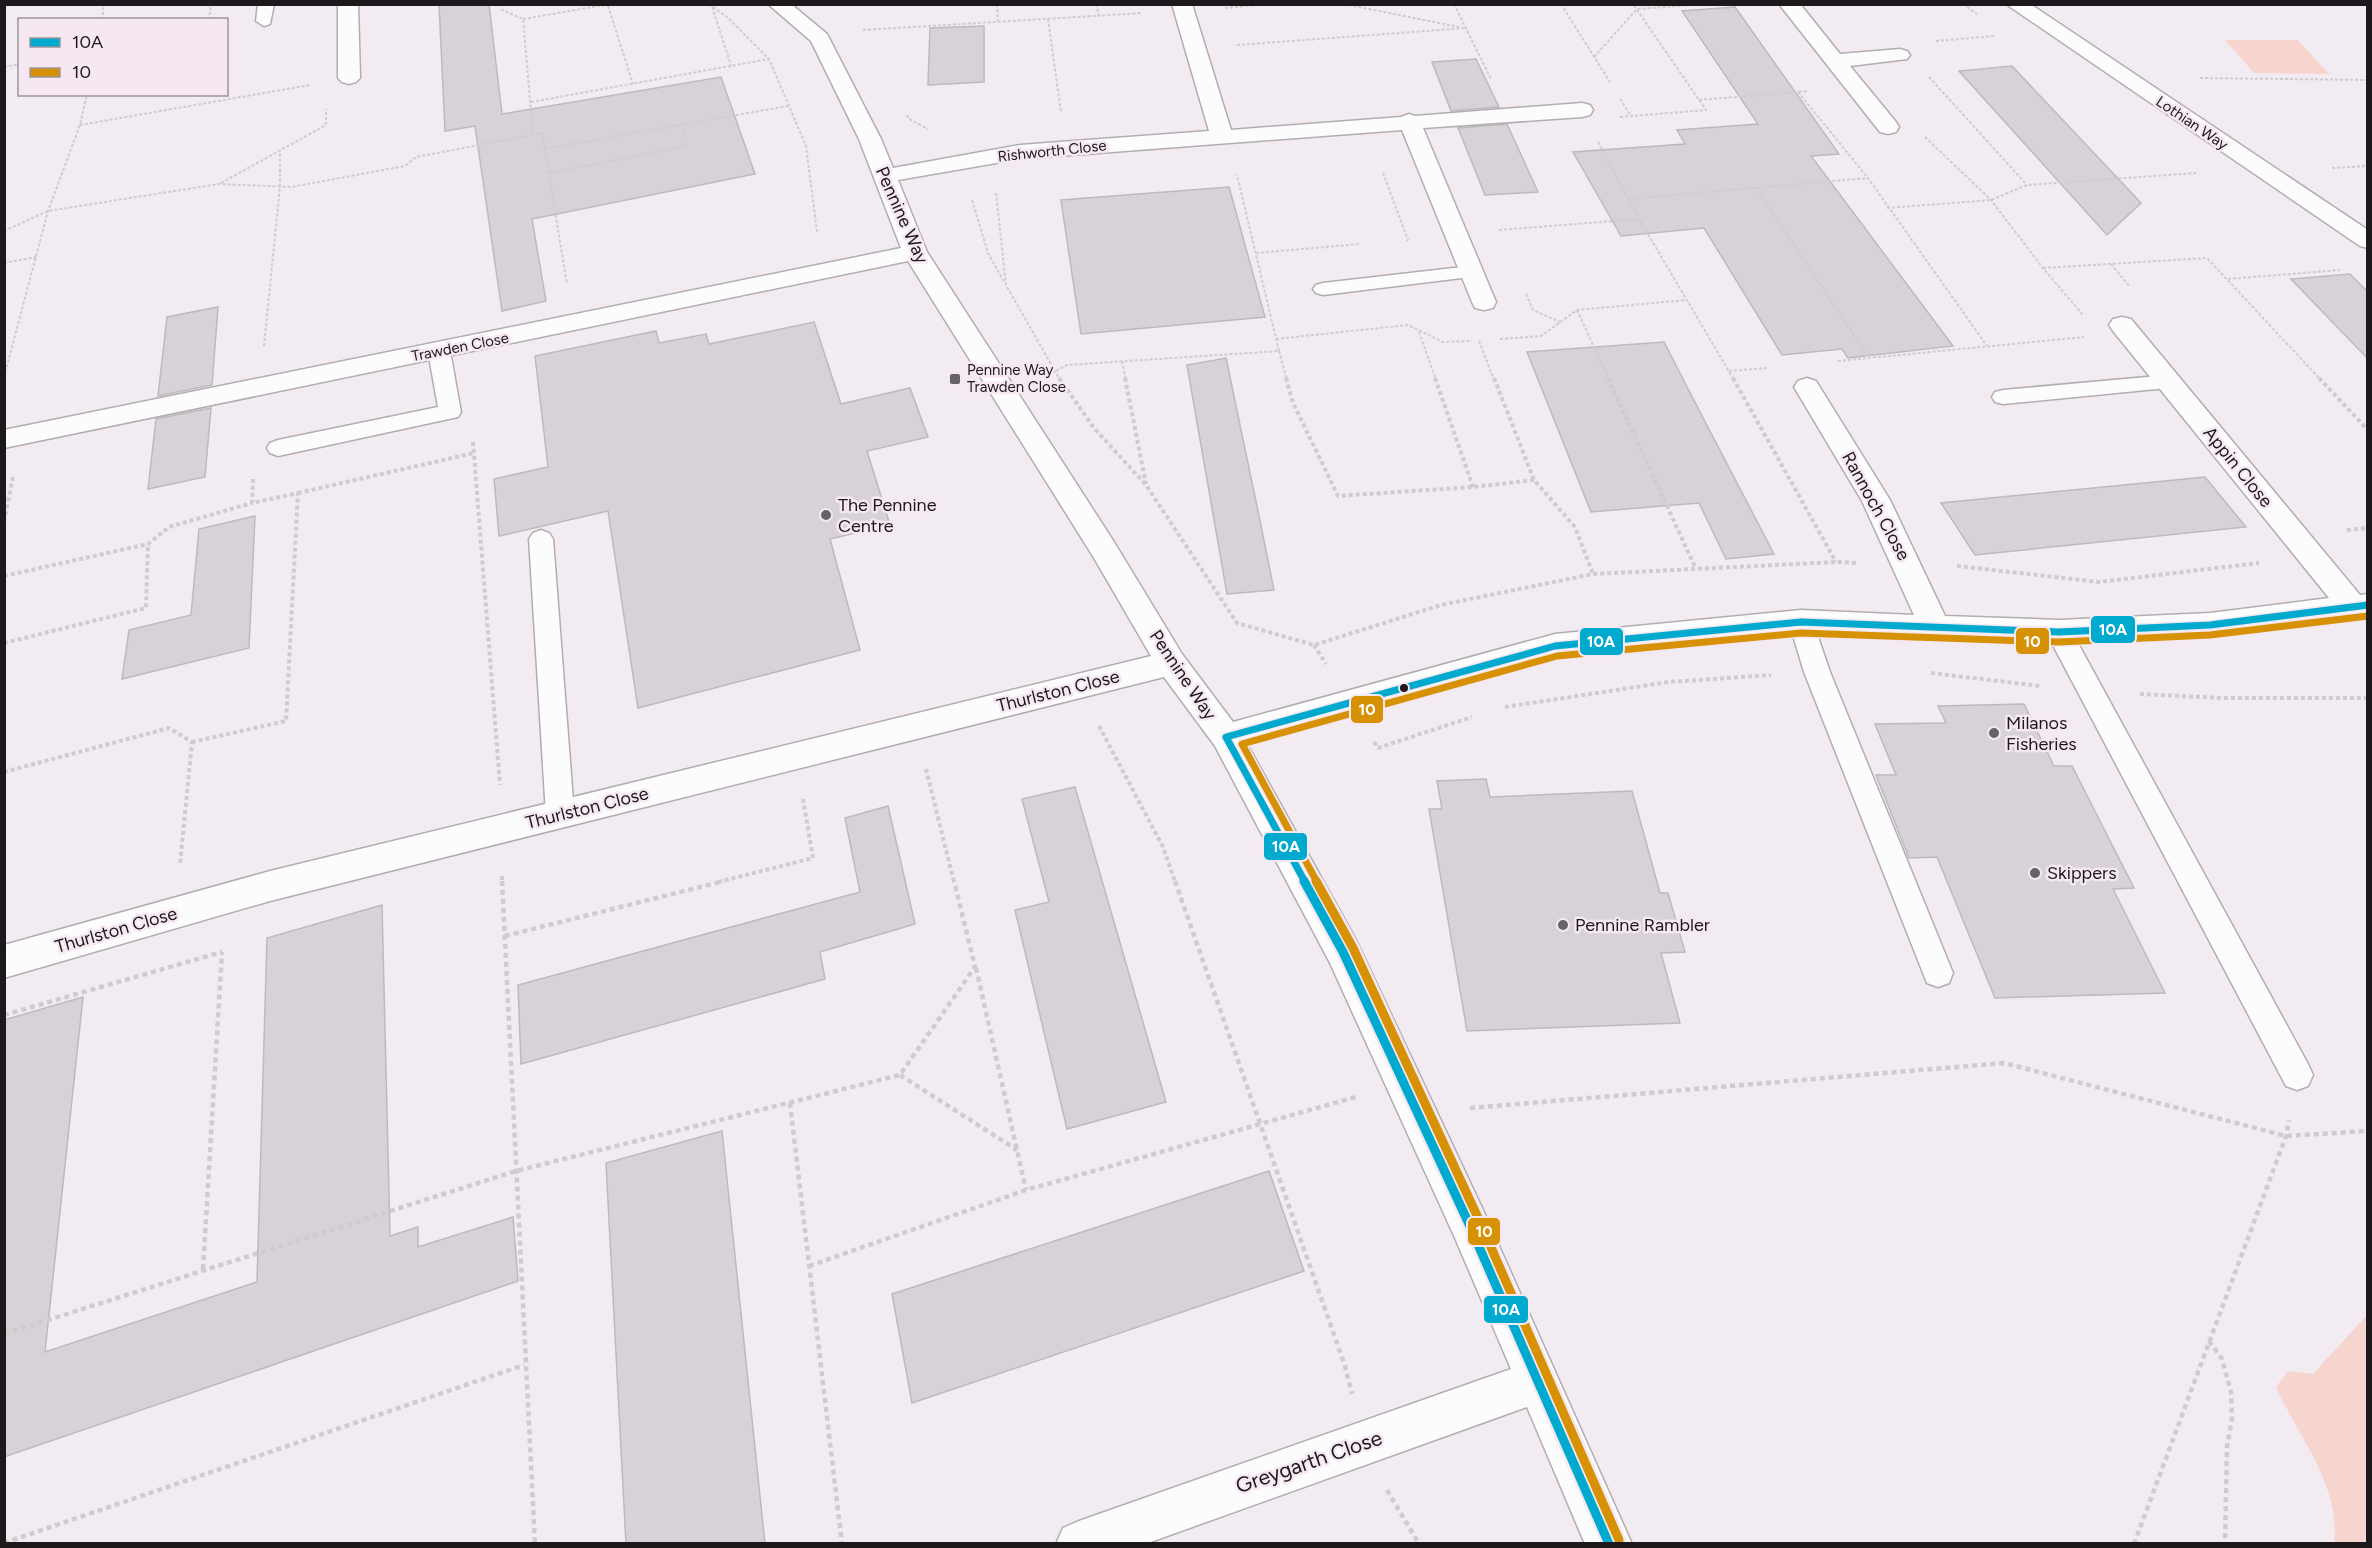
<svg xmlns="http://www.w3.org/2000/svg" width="2372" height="1548" viewBox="0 0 2372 1548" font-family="Figtree,sans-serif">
<rect width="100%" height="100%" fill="#f2ebf1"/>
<g fill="#f6d5cf">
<path d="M 2225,40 L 2298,40 L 2329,74 L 2254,73 Z"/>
<path d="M 2367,1315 L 2367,1543 L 2334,1543 C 2341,1486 2298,1436 2276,1387 L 2288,1371 L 2313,1374 Z"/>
</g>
<g fill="#d6d2d7" stroke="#bdb9be" stroke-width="1.5">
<path d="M 439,4 L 489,4 L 502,114 L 721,77 L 755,174 L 532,219 L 546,301 L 502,311 L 475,126 L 445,131 Z"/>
<path d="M 1735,7 L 1839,154 L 1811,156 L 1953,346 L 1848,358 L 1842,349 L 1782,355 L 1704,228 L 1621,236 L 1573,152 L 1685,144 L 1677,130 L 1758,124 L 1682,11 Z"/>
<path d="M 984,26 L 984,82 L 928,85 L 930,28 Z"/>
<path d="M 1476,59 L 1499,107 L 1451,111 L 1432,62 Z"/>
<path d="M 2012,66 L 2141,203 L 2107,235 L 1959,71 Z"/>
<path d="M 1507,124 L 1538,192 L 1485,195 L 1458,128 Z"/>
<path d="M 1229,187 L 1265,317 L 1081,334 L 1061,200 Z"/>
<path d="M 2350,274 L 2367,291 L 2367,358 L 2291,279 Z"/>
<path d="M 218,307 L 212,385 L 158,396 L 167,317 Z"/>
<path d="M 814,322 L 841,404 L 910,388 L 928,437 L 867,451 L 890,525 L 830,539 L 860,650 L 638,708 L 608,511 L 499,536 L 494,479 L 548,467 L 535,356 L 656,331 L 659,343 L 706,334 L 709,344 Z"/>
<path d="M 1664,342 L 1699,410 L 1774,554 L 1726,559 L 1699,503 L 1591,512 L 1527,352 Z"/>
<path d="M 1226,358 L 1259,516 L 1274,590 L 1227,594 L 1187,365 Z"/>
<path d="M 211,408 L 205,477 L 148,489 L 156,419 Z"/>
<path d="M 2205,477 L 2246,527 L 1975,555 L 1941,503 Z"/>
<path d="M 255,516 L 249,648 L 122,679 L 129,630 L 191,615 L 199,529 Z"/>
<path d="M 2024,704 L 2054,766 L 2072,766 L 2134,888 L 2113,889 L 2165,993 L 1995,998 L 1937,857 L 1909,858 L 1876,775 L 1896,775 L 1875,724 L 1946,723 L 1938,706 Z"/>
<path d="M 1486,779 L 1490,797 L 1632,791 L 1660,893 L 1668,893 L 1685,952 L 1661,953 L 1680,1023 L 1467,1031 L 1429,809 L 1442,809 L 1437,781 Z"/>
<path d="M 1075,787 L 1166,1102 L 1067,1129 L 1015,910 L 1049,902 L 1022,799 Z"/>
<path d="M 888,806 L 915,924 L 820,952 L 825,979 L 521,1064 L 518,985 L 860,892 L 845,818 Z"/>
<path d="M 382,905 L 390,1236 L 418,1227 L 418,1247 L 513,1217 L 518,1281 L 4,1457 L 4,1020 L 83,997 L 45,1352 L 257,1282 L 267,938 Z"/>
<path d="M 722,1131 L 765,1544 L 626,1544 L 606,1163 Z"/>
<path d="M 1269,1171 L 1304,1271 L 912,1403 L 892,1294 Z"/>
</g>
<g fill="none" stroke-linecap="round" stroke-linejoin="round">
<defs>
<g id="service">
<path d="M 258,4 L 274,4 L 270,24 L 264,26 L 256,21 Z"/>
<path d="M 1471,266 L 1478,268 L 1481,272 L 1478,276 L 1323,295 L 1316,293 L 1313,289 L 1316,285 L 1323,283 Z"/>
<path d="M 439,344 L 446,346 L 450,351 L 461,412 L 458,417 L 278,456 L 270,453 L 267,448 L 270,443 L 278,440 L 438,407 L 428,351 L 432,346 Z"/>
<path d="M 2169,375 L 2177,377 L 2180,382 L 2177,387 L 2003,404 L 1995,402 L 1992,397 L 1995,392 L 2003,390 Z"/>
<path d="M 541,530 L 549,533 L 553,539 L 574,814 L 570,822 L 560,826 L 550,822 L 546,814 L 529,539 L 533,533 Z"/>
<path d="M 1801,612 L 1810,615 L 1813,622 L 1830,672 L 1953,973 L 1949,983 L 1938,987 L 1927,983 L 1923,973 L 1804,672 L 1789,622 L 1792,615 Z"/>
<path d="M 2059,622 L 2068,625 L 2308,1064 L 2313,1075 L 2308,1086 L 2297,1090 L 2286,1086 L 2046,632 L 2050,625 Z"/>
</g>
<g id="minor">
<path d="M 338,4 L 358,4 L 360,78 L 356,82 L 349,84 L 342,82 L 338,78 Z"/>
<path d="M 768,4 L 791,4 L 827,34 L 881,139 L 893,168 L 1020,145 L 1209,131 L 1172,4 L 1192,4 L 1231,130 L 1401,117 L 1409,114 L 1415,116 L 1582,103 L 1590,105 L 1593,110 L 1590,115 L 1582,117 L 1423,128 L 1496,302 L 1493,308 L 1484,310 L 1475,308 L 1472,302 L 1402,130 L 1020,159 L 898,180 L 927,252 L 1114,542 L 1182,654 L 1233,722 L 1555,634 L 1801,610 L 1914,615 L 1862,501 L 1794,387 L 1798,381 L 1807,378 L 1816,381 L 1890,500 L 1945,616 L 2059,620 L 2210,613 L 2329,598 L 2113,331 L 2109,325 L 2113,319 L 2122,317 L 2131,319 L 2360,595 L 2368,594 L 2368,616 L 2210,637 L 2059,644 L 1801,634 L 1555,658 L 1247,744 L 1356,940 L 1483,1210 L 1632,1544 L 1585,1544 L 1527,1407 L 1145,1544 L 1056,1544 L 1063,1528 L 1079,1521 L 1511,1369 L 1455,1238 L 1330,963 L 1215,746 L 1164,677 L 270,901 L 4,978 L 4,945 L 270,871 L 1151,656 L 1094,558 L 908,261 L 4,448 L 4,430 L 901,248 L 859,139 L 811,41 Z"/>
<path d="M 1779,4 L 1800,4 L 1840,54 L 1900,49 L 1907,51 L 1910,55 L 1907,59 L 1850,66 L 1896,122 L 1899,127 L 1896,132 L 1888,134 L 1880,132 Z"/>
<path d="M 2006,4 L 2030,4 L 2368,230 L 2368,248 L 2360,246 Z"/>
</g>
</defs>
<use href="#service" stroke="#b2adb1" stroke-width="3"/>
<use href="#minor" stroke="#b2adb1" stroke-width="3"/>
<g stroke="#cfccce" stroke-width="2" stroke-dasharray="3 2" stroke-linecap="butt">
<path d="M 501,4 L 502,10 L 523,19 L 533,134"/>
<path d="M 709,4 L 727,17 L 769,59 L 806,146 L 817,232"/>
<path d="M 997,4 L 998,22"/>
<path d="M 1096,4 L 1099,16"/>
<path d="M 1344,4 L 1459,27"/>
<path d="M 1454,4 L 1491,79"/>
<path d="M 1561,4 L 1610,82"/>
<path d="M 1963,4 L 1977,14"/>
<path d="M 4,6 L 13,4"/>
<path d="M 608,6 L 633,84"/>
<path d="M 712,7 L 731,65"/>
<path d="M 1225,8 L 1269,4"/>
<path d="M 523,19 L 610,4"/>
<path d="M 1048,19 L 1061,112"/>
<path d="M 102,20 L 104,4"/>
<path d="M 209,20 L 211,4"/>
<path d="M 863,30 L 1142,13"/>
<path d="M 1936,41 L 1994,36"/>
<path d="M 1237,45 L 1466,28"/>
<path d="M 1594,57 L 1637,9 L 1706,4"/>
<path d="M 4,67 L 20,64"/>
<path d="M 1929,77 L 2027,185"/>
<path d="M 2200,78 L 2368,80"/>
<path d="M 1798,92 L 1868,178 L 1987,346"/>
<path d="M 1620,99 L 1631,116"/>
<path d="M 1699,100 L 1809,91"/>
<path d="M 531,102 L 769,59"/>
<path d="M 907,115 L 909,119 L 928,129"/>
<path d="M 1620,117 L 1706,110 L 1633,4"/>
<path d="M 80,125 L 310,85"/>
<path d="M 1925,137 L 1991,200 L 2043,268 L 2083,315"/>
<path d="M 1598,142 L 1639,219 L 1734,380"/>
<path d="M 544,149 L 788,106"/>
<path d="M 2332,168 L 2368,166"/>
<path d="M 549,173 L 687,146 L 682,125"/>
<path d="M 1383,173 L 1408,240 L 1406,240"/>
<path d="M 221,183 L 326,125 L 326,109"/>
<path d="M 1756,187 L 1869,358"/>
<path d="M 996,193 L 1006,285 L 1060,380"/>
<path d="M 1628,199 L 1868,178"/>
<path d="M 972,200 L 988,253 L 1004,282"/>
<path d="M 1887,208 L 1991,200 L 2027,185 L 2196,173"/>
<path d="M 1499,230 L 1639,219"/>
<path d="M 4,231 L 48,211 L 219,184 L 291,187 L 405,166 L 416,157 L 542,133 L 567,284"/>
<path d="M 1256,253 L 1360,244"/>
<path d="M 4,263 L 36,257"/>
<path d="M 2111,264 L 2130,287"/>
<path d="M 2043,268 L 2207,258 L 2321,380"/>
<path d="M 2228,279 L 2340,270"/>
<path d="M 1526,294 L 1533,310 L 1560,322"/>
<path d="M 1577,310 L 1609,380"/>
<path d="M 1419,332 L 1436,380"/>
<path d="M 1276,339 L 1408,325 L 1443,342 L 1472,341"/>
<path d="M 1500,339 L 1541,336 L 1577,310 L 1687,300"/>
<path d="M 1479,341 L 1494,380"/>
<path d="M 264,346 L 280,186 L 280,150"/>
<path d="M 1279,351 L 1287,380"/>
<path d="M 1122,361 L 1126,380"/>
<path d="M 1838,361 L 2084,337"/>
<path d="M 1729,371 L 1768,368"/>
<path d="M 4,377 L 48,211 L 80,125 L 87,94"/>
<path d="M 1043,378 L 1067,365 L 1279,351 L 1237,175"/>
</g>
<g stroke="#cfccce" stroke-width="4" stroke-dasharray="4 3" stroke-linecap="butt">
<path d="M 1059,378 L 1094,428 L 1146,485 L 1237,623 L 1314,645 L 1441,605 L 1593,574 L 1836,562 L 1857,563"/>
<path d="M 1125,378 L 1146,484"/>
<path d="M 1286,378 L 1293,403 L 1338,496 L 1473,487 L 1534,480"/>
<path d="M 1435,378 L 1473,487"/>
<path d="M 1494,378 L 1534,480 L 1575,527 L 1593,574"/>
<path d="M 1608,378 L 1696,569"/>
<path d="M 1733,378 L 1836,562"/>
<path d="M 2319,378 L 2368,430"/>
<path d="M 473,442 L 500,785"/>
<path d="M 298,493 L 474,453"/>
<path d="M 4,522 L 13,477"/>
<path d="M 2347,530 L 2368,528"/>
<path d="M 1957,566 L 2099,582 L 2259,563"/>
<path d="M 4,576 L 148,544 L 169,527 L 252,503"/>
<path d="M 4,643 L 146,608 L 148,544"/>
<path d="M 1314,645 L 1326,664"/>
<path d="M 1931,673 L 2040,686"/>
<path d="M 2140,694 L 2222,698 L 2368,698"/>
<path d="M 1505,707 L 1669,682 L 1771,675"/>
<path d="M 1099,726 L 1163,847 L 1175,882"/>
<path d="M 192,742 L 286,721 L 298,493 L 252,503 L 253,479"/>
<path d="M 1374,742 L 1378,748 L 1472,717"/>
<path d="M 926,769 L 954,882"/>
<path d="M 4,772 L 169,728 L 192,742 L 180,864"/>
<path d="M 502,876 L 502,882"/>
<path d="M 718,882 L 813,858 L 803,799"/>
</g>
<g stroke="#cfccce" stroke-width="4.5" stroke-dasharray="5 4" stroke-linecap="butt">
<path d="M 502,881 L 535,1544"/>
<path d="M 1175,881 L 1345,1366 L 1352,1394"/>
<path d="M 505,936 L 724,881"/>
<path d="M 976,968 L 1026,1190"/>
<path d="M 4,1015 L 222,952"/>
<path d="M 900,1075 L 1017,1150"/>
<path d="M 790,1103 L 842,1544"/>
<path d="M 1470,1108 L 2004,1063 L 2286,1136 L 2368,1131"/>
<path d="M 809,1266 L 1026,1190 L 1356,1097"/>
<path d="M 203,1269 L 222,952"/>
<path d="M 4,1334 L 516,1171 L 900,1075 L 975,967 L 954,881"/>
<path d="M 2209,1341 L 2222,1359 L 2231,1392 L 2232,1419 L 2227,1446 L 2225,1544"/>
<path d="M 1387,1490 L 1419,1544"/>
<path d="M 4,1543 L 524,1365"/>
<path d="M 2134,1544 L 2286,1136 L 2289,1120"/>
</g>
<use href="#service" fill="#fdfcfd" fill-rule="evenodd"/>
<use href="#minor" fill="#fdfcfd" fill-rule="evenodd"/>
<defs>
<path id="bus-1-far1" d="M 1305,882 L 1226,737 L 1555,646 L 1801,622 L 2059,632 L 2210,625 L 2368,605"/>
<path id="bus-1" d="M 1304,881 L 1343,952 L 1469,1224 L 1609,1544"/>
<path id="bus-2-far1" d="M 1317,882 L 1242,744 L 1557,656 L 1801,633 L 2059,642 L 2210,635 L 2368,616"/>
<path id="bus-2" d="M 1316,881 L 1353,948 L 1479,1220 L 1619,1540"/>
</defs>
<use href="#bus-1-far1" stroke="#f5e8f2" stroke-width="10"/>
<use href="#bus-1" stroke="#f5e8f2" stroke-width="14"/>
<use href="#bus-2-far1" stroke="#f5e8f2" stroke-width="10"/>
<use href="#bus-2" stroke="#f5e8f2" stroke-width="14"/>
<use href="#bus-1-far1" stroke="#00a9ce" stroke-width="7"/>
<use href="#bus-1" stroke="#00a9ce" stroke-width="9"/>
<use href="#bus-2-far1" stroke="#d69104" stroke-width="7"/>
<use href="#bus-2" stroke="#d69104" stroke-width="9"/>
</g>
<g fill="#676267" stroke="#f5e8f2" stroke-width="2">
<rect x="949" y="373" width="12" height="12" rx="3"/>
<circle cx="826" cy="515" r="6"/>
<circle cx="1994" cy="733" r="6"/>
<circle cx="2035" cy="873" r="6"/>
<circle cx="1563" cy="925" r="6"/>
</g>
<circle fill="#1c181c" stroke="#f5e8f2" stroke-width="2" cx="1404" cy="688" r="5"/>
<g text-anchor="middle" stroke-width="5" stroke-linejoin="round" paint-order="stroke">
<g font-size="15" fill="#1c181c" stroke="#f5e8f2">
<text transform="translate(2192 123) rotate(34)" y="5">Lothian Way</text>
<text transform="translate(1052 151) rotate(-6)" y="5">Rishworth Close</text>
<text transform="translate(460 347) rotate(-11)" y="5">Trawden Close</text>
</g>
<g font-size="15" fill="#1c181c" stroke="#f5e8f2" text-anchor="start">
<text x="967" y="375">Pennine Way<tspan x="967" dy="17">Trawden Close</tspan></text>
</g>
<g font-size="18" fill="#1c181c" stroke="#f5e8f2">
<text transform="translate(902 215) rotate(66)" y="6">Pennine Way</text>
<text transform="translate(2238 467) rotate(51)" y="6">Appin Close</text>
<text transform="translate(1876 506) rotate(61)" y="6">Rannoch Close</text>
<text transform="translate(1183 675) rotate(56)" y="6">Pennine Way</text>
<text transform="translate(1058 691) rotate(-14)" y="6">Thurlston Close</text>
<text transform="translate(587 808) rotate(-14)" y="6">Thurlston Close</text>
<text transform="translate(116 930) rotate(-16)" y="6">Thurlston Close</text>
</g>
<g font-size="18" fill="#1c181c" stroke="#f5e8f2" text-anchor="start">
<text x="838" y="511">The Pennine<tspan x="838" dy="21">Centre</tspan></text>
<text x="2006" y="729">Milanos<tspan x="2006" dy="21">Fisheries</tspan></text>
<text x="2047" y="879">Skippers</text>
<text x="1575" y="931">Pennine Rambler</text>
</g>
<g font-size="21" fill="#1c181c" stroke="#f5e8f2">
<text transform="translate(1309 1462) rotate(-19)" y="7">Greygarth Close</text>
</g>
</g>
<g stroke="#f5e8f2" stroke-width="2">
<rect x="2090" y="615" width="46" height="29" rx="6" fill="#00a9ce"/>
<rect x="2015" y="627" width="35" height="28" rx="6" fill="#d69104"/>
<rect x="1579" y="627" width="45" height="29" rx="6" fill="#00a9ce"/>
<rect x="1350" y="695" width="34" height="29" rx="6" fill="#d69104"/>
<rect x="1263" y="832" width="45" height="29" rx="6" fill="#00a9ce"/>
<rect x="1467" y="1217" width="34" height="29" rx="6" fill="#d69104"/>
<rect x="1483" y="1295" width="46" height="29" rx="6" fill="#00a9ce"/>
</g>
<g font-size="16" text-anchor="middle" font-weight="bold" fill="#fff">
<text x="2113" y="635">10A</text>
<text x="2032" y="647">10</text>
<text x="1601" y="647">10A</text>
<text x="1367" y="715">10</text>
<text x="1286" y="852">10A</text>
<text x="1484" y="1237">10</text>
<text x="1506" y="1315">10A</text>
</g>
<rect width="2372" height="1548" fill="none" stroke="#1c181c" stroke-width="12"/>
<rect x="18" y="18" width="210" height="78" fill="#f5e8f2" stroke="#9e959c" stroke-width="1.5"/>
<rect x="30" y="38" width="30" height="9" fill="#00a9ce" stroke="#9e959c" stroke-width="1.5"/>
<text x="72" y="48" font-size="18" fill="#1c181c">10A</text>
<rect x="30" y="68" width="30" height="9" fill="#d69104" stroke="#9e959c" stroke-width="1.5"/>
<text x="72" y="78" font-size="18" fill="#1c181c">10</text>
</svg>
